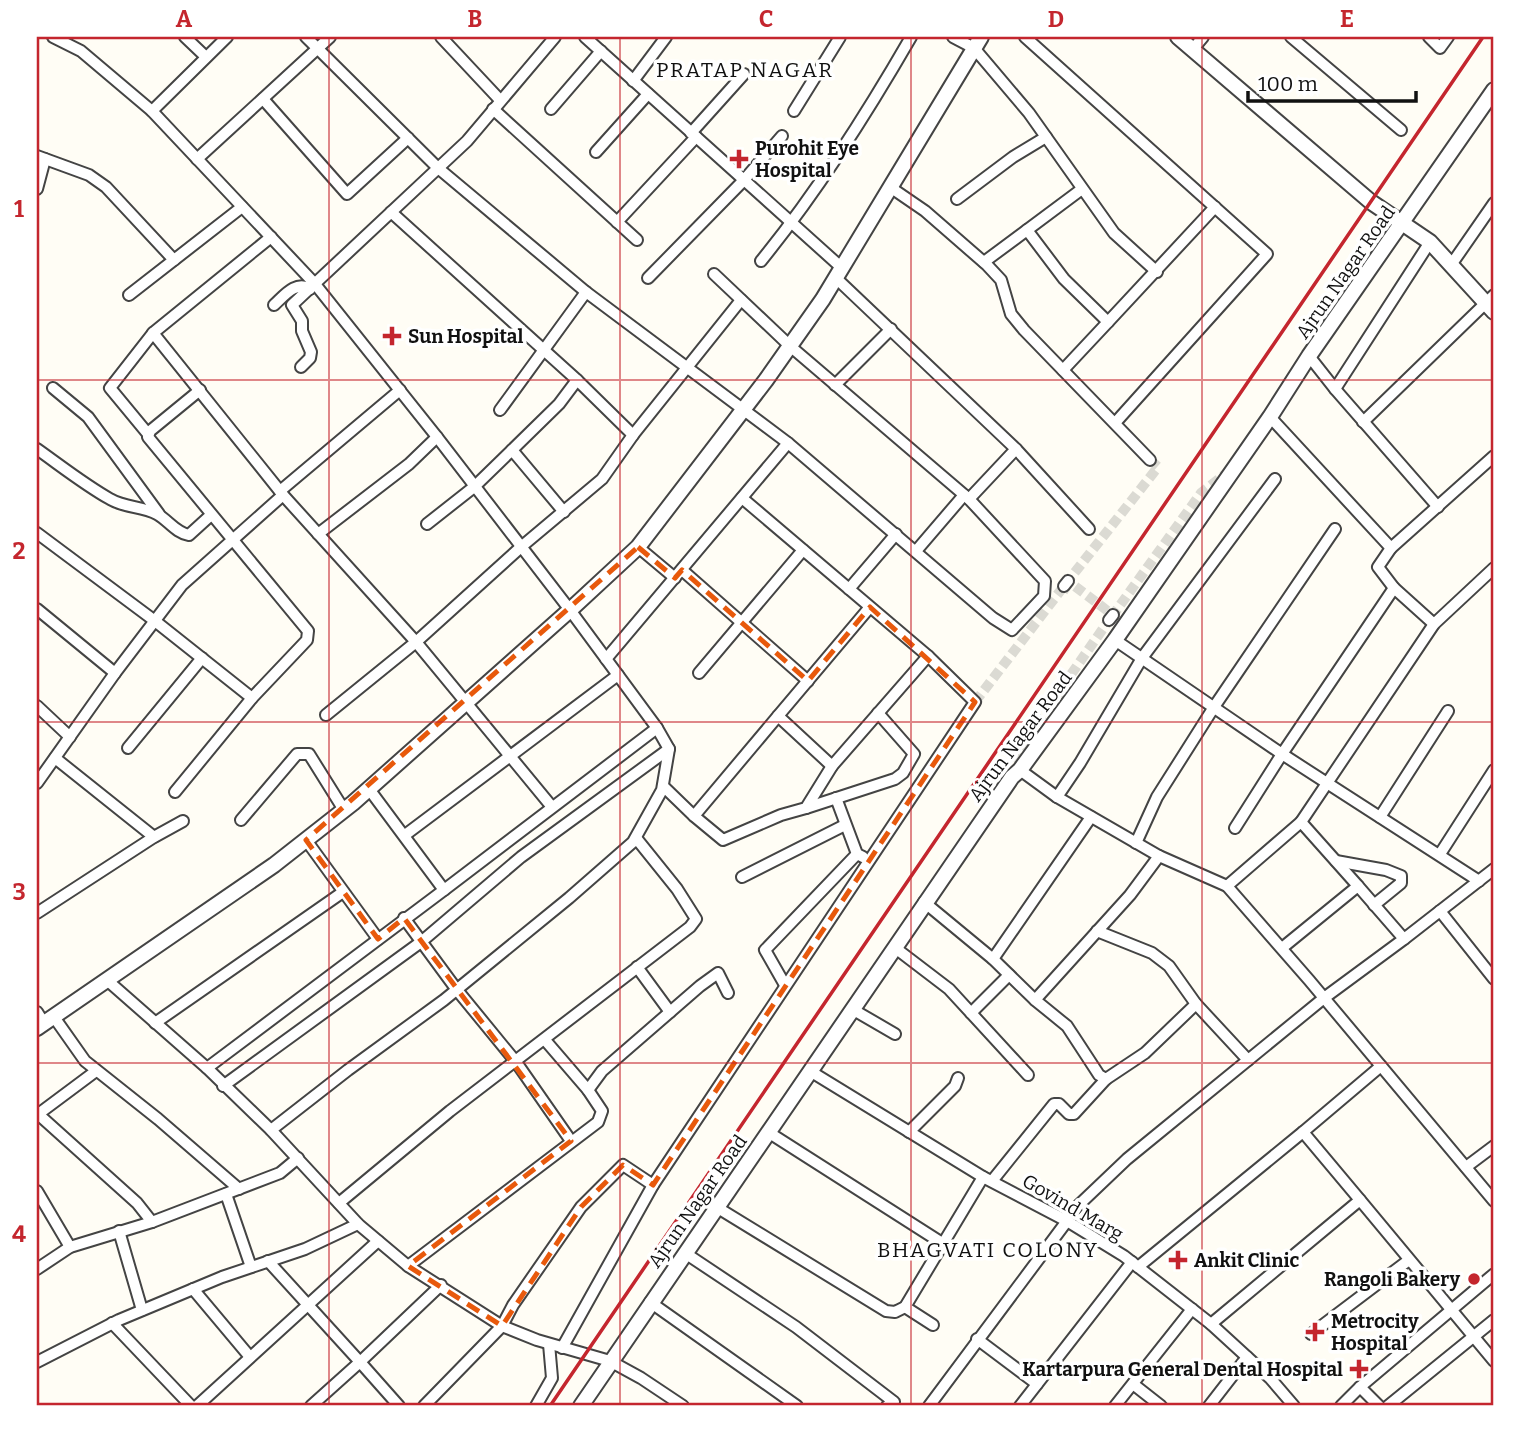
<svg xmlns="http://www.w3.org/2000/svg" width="1531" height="1443" viewBox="0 0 1531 1443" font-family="Bitter,serif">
<rect width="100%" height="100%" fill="#fffdf5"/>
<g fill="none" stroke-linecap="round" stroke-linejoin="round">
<g stroke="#dbdad3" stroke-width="10" stroke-dasharray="10 5" stroke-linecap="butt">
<path d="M 1150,460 L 1158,467 L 1068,581 L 1113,615 L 1201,493 L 1228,472"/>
<path d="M 975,702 L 1064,586 L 1070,590"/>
<path d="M 1012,777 L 1017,752 L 1109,620 L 1103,615"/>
</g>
<defs>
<g id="minor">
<path d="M 53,37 L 81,51 L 152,111 L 315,284 L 437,437 L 570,610 L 657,728 L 669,749 L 662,790 L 633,842 L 569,898 L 444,1000 L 348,1070 L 271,1130"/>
<path d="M 185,37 L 206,57"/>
<path d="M 306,37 L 438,168 L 586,292 L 788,443 L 993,618 L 1012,630 L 1044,596 L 1045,581 L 969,499 L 790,346 L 714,274"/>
<path d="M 441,37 L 500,100"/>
<path d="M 585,37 L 842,268"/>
<path d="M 953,37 L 974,48 L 1029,113 L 1114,233 L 1157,272"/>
<path d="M 1025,37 L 1267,254 L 1115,423"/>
<path d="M 1291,37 L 1401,130"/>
<path d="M 1429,37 L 1440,48 L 1448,37"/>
<path d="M 1193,49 L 1203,37"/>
<path d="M 633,81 L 666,37"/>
<path d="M 263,99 L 347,194 L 408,138"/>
<path d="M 493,109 L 637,240"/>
<path d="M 551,109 L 601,51"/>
<path d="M 152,111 L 227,37"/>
<path d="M 794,111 L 840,37"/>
<path d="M 691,133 L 744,74"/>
<path d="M 596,152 L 648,94"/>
<path d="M 37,156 L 89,175 L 106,187 L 174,260"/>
<path d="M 197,159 L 330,37"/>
<path d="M 890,187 L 925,211 L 987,265 L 1001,280 L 1011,314 L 1024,330 L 1150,460"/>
<path d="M 37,189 L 45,159"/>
<path d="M 957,199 L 1013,157 L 1046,137"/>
<path d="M 391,212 L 577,380 L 559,404 L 512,450"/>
<path d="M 617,222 L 696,137"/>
<path d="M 1027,230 L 1064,279 L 1108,322 L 1063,370"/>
<path d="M 271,237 L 153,333 L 283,495 L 416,642 L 552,807"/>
<path d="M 761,261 C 818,191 866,115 911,37"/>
<path d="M 984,262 L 1082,189"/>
<path d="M 1451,265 L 1494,203"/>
<path d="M 648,278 L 744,180 L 782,136"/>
<path d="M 836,278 L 1016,449 L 1089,529"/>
<path d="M 129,295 L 242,207"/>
<path d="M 274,305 C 284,296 296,280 310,289"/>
<path d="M 1108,322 L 1215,207"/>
<path d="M 1309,356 L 1335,389 L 1438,507"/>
<path d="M 301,367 L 310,358 L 311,352 L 302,331 L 302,321 L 292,305 L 467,141 L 555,37"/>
<path d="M 577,380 L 633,435"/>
<path d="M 835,385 L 891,329"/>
<path d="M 53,388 L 88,417 L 159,514"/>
<path d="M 1335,389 L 1430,242"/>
<path d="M 500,410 L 586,292"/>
<path d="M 1270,417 L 1391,548 L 1494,456"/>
<path d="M 1363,422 L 1494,295"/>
<path d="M 148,434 L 110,388 L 153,333"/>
<path d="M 37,449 C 61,466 85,485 110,499 C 125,508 142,506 157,514 C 168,520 176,533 189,535 L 211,515"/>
<path d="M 280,491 L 400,390"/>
<path d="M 742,498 L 928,656 L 832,766 L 778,716 L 870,607"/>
<path d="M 969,499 L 1016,449"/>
<path d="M 427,524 L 474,487 L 512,450 L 564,512"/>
<path d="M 37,533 L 155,621 L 252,698"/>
<path d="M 318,534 L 409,464 L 437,437"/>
<path d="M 638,547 L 675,578"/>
<path d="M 1391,548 L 1378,567 L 1394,588"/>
<path d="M 916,551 L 964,495"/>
<path d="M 682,570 L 808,681"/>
<path d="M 1064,586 L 1068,581"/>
<path d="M 849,589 L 896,534"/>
<path d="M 37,609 L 115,673"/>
<path d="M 1109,620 L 1113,615"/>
<path d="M 1115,640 L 1282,754 L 1479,881"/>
<path d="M 606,659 L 788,443"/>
<path d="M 699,673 L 803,550"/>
<path d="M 37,706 L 70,737"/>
<path d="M 326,715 L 416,642 L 521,547 L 602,479 L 633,435 L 741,300"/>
<path d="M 128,748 L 202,658"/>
<path d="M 55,758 L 154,837"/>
<path d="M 1020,770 L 1057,797 L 1159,856 L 1227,886 L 1309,980 L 1494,1201"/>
<path d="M 37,783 L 115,673 L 182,585 L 283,495"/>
<path d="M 663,786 L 694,816 L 778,716"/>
<path d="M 175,792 L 252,698 L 307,640 L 308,631 L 148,437 L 150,431 L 200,390"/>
<path d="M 1057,797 L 1080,763 L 1142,658 L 1275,479"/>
<path d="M 836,798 L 857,854 L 863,857"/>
<path d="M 806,808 L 895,779 L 903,773 L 914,754 L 878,713"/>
<path d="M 694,816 L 723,840 L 781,815 L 806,808 L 832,766"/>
<path d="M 1380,817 L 1448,711"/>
<path d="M 241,820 L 297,754 L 309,754 L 344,810"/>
<path d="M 1301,822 L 1434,624 L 1494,568"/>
<path d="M 1235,828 L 1282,754 L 1394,588 L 1434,624"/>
<path d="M 405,835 L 618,675"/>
<path d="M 306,840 L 378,939"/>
<path d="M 1136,843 L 1157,797 L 1214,707 L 1335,529"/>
<path d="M 1440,854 L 1494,770"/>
<path d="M 1336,861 L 1386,870 L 1401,876 L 1401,883 L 1374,905"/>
<path d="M 742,877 L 845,825"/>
<path d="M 1227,886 L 1301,822 L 1358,886"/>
<path d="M 444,890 L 657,728"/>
<path d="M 924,902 L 993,959 L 1035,1000 L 1130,895 L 1159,856"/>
<path d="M 1440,911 L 1494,979"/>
<path d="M 37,913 L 154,837 L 183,821"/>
<path d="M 404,918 L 457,990 L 516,1062 L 571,1141"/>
<path d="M 1097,931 L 1152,953 L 1169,966 L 1196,1004"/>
<path d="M 1404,939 L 1494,869"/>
<path d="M 894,947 L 949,989 L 1028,1075"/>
<path d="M 993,959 L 1091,817"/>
<path d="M 637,967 L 670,1012"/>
<path d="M 108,981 L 207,1068 L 271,1130 L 358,1224 L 408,1266 L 502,1326 L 537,1340 L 610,1361 L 641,1378 L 683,1406"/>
<path d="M 785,985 L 765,950 L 857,854"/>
<path d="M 1035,1000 L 1067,1026 L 1099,1075 L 1106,1079 L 1145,1053 L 1196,1004 L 1248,1060"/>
<path d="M 852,1009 L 895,1034"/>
<path d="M 37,1012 L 44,1023"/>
<path d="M 971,1013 L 1009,975"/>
<path d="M 54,1017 L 85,1061 L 158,1119 L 239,1189"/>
<path d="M 155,1023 L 343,892"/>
<path d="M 545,1040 L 588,1090 L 602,1071 L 700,986 L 718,973 L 728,993"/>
<path d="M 207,1068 L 444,890 L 369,789"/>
<path d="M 810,1071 L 983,1177 L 1067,1221 L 1124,1256 L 1211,1324 L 1270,1378 L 1294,1406"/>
<path d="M 223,1086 L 421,942 L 521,857 L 669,749"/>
<path d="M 38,1114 L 137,1203 L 152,1222"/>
<path d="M 37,1115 L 96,1071"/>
<path d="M 768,1132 L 942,1243"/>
<path d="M 909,1132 L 955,1086 L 958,1078"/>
<path d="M 1466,1167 L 1494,1146"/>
<path d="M 992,1181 L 1054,1104 L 1059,1104 L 1069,1114 L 1074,1114 L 1106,1079"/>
<path d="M 37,1191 L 70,1247"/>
<path d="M 226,1194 L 251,1267"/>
<path d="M 1360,1200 L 1303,1132 L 1381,1066"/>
<path d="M 339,1203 L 450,1111 L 690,927 L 696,919 L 677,889 L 636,838"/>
<path d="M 718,1208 L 886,1311 L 895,1312 L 905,1307 L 983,1177"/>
<path d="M 1064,1219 L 1127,1159 L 1324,998 L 1404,939 L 1358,886 L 1282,948"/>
<path d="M 119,1231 L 142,1310"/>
<path d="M 685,1253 L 796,1327 L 894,1402 L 887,1406"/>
<path d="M 268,1261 L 360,1362 L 441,1285"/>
<path d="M 408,1266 L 598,1122 L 602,1111 L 588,1090"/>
<path d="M 1138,1267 L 1303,1132"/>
<path d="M 37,1269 L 70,1247 L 152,1222 L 280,1173 L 298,1158"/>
<path d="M 193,1289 L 250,1357"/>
<path d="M 650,1302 L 797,1406"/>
<path d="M 905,1307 L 933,1325"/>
<path d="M 112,1323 L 191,1406"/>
<path d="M 1211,1324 L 1360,1200 L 1494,1361"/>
<path d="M 1311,1334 L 1409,1260"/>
<path d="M 977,1339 L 1037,1384"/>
<path d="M 562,1348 L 653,1185 L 975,702 L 928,656"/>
<path d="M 37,1362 L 119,1320 L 222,1277 L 305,1249 L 358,1224"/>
<path d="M 1133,1384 L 1161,1406"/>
<path d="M 1360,1387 L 1379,1406"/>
<path d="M 197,1406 L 378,1241"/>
<path d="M 311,1406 L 360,1362 L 399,1406"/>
<path d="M 424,1406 L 502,1326 L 513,1305 L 581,1207 L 623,1165 L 653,1185"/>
<path d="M 536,1406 L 552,1378 L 549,1344"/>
<path d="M 929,1406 L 1067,1221"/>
<path d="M 1020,1406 L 1132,1262"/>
<path d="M 1115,1406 L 1192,1309"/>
<path d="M 1209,1406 L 1247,1357"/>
<path d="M 1341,1406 L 1360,1387 L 1494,1274"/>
<path d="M 1388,1406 L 1494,1320"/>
</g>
<g id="tertiary">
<path d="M 1178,37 L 1371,202 L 1430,242 L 1494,312"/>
<path d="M 37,1028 L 274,865 L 353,803 L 570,610 L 638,547 L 766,380 L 823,299 L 981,37"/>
<path d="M 581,1406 L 1012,777 L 1020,770 L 1115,640 L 1270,417 L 1309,356 L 1494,90"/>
</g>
</defs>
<use href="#minor" stroke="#444" stroke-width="14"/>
<use href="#tertiary" stroke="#444" stroke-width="18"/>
<use href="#minor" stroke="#fff" stroke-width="10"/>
<use href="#tertiary" stroke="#fff" stroke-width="14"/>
<path stroke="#c4262e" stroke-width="3.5" d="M 550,1406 L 1483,37"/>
</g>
<path fill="none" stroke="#e8590c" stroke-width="5" stroke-dasharray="14 9" stroke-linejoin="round" d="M 638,547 L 675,578 L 682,570 L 808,681 L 870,607 L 975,702 L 653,1185 L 623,1165 L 581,1207 L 502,1326 L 408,1266 L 571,1141 L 404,918 L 378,939 L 306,840 Z"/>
<path fill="none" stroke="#c4262e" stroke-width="2" stroke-opacity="0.55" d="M 329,37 L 329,1406M 620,37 L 620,1406M 911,37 L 911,1406M 1202,37 L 1202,1406M 37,380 L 1494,380M 37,722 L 1494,722M 37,1063 L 1494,1063"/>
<g fill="#c4262e" stroke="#fff" stroke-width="2.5">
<path d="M735.5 148.5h7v7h7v7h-7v7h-7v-7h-7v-7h7z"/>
<path d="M388.5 325.5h7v7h7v7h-7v7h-7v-7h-7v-7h7z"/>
<path d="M1174.5 1249.5h7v7h7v7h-7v7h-7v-7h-7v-7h7z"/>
<circle cx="1474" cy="1279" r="7"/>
<path d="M1311.5 1321.5h7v7h7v7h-7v7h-7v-7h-7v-7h7z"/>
<path d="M1355.5 1358.5h7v7h7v7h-7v7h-7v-7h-7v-7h7z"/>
</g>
<g text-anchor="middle" stroke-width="7" stroke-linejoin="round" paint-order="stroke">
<g font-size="19" font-weight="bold" fill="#111" stroke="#fff" text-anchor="start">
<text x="755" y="155">Purohit Eye<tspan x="755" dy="22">Hospital</tspan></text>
<text x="408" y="343">Sun Hospital</text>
<text x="1194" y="1267">Ankit Clinic</text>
<text x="1460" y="1286" text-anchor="end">Rangoli Bakery</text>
<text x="1331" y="1328">Metrocity<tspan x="1331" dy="22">Hospital</tspan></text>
<text x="1343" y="1376" text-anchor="end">Kartarpura General Dental Hospital</text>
</g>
<g font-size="19" fill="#111" stroke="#fff">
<text transform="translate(1345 272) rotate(-55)" y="7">Ajrun Nagar Road</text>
<text transform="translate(1020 736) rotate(-53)" y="7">Ajrun Nagar Road</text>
<text transform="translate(697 1201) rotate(-55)" y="7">Ajrun Nagar Road</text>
<text transform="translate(1073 1207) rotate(30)" y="7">Govind Marg</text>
</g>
<g font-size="21" letter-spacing="2" fill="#111" stroke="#fff">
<text x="745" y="77">PRATAP NAGAR</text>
<text x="988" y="1257">BHAGVATI COLONY</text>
</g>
</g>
<rect width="1531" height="1443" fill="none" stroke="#ffffff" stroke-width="77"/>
<path d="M1248 91v10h168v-10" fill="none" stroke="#111111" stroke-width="3.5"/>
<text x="1258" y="91" font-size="21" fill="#111111" stroke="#ffffff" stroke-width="5" paint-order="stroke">100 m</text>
<rect x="38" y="38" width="1454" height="1366" fill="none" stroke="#c4262e" stroke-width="2.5"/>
<g font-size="23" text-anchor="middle" font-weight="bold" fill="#c4262e">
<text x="184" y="27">A</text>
<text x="475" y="27">B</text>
<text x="766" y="27">C</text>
<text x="1056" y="27">D</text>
<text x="1347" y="27">E</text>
<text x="19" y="217">1</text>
<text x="19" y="559">2</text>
<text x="19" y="900">3</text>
<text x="19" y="1242">4</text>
</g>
</svg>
